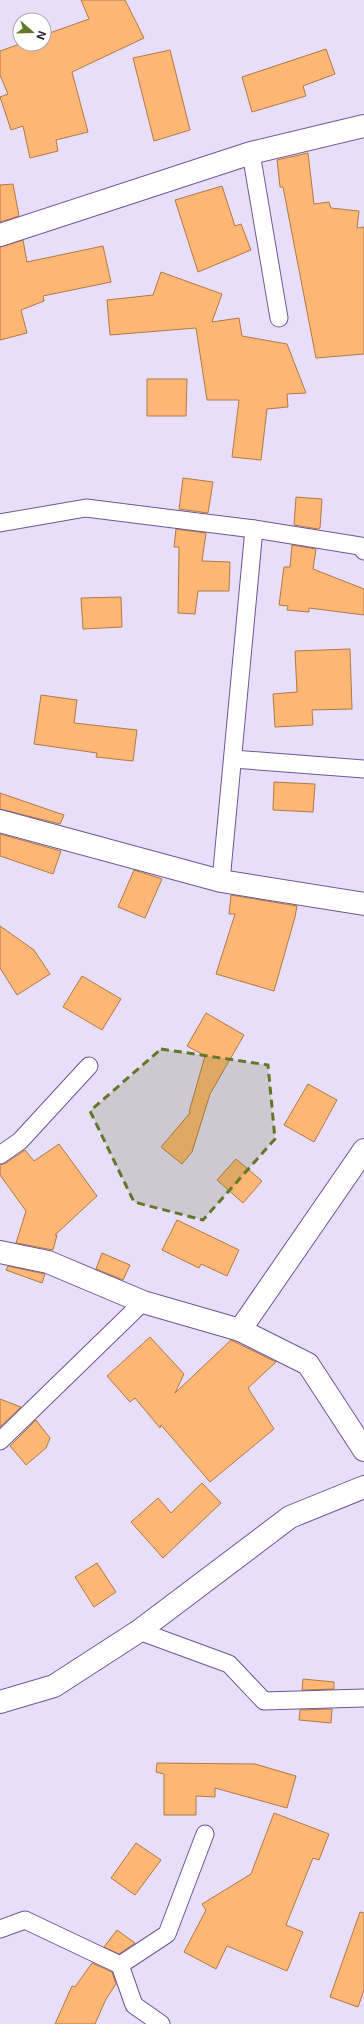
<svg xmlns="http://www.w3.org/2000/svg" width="364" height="2024" viewBox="0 0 364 2024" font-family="Inter,sans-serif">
<rect width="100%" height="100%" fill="#e9defa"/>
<g fill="#feb674" stroke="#b07844">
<path d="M 81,0 L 125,0 L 144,38 L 72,72 L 88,132 L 56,140 L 58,151 L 30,158 L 23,126 L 11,130 L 0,97 L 8,94 L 0,75 L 0,51 L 20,44 L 44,44 L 44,35 L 89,19 Z"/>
<path d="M 326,49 L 335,74 L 303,86 L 306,96 L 252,112 L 242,77 Z"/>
<path d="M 170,50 L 190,130 L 154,141 L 133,58 Z"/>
<path d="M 308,153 L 314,204 L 329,202 L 331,208 L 359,211 L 357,228 L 364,227 L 364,354 L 316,358 L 283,187 L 280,187 L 277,160 Z"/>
<path d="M 13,184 L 19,216 L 0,222 L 0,185 Z"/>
<path d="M 222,186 L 235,226 L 241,224 L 251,250 L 198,272 L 175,200 Z"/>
<path d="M 23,240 L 27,262 L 103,246 L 111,282 L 43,296 L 44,301 L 21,310 L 27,333 L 0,340 L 0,247 Z"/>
<path d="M 161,272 L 222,294 L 212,322 L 239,318 L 242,336 L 287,344 L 306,393 L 287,394 L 288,407 L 267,409 L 261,460 L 232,457 L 239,400 L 207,400 L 196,328 L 110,335 L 107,300 L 153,295 Z"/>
<path d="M 147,379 L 187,379 L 186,416 L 147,416 Z"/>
<path d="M 183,478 L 213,482 L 208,513 L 179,509 Z"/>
<path d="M 296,497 L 322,499 L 320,528 L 318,529 L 294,525 Z"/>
<path d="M 176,529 L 206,533 L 202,561 L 230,562 L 229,591 L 198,591 L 195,614 L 178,613 L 179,547 L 174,547 Z"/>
<path d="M 292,545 L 316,549 L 313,569 L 364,589 L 364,615 L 309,608 L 309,612 L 287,610 L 288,606 L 279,605 L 284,567 L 290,567 Z"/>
<path d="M 121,597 L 122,627 L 83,629 L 81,598 Z"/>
<path d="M 350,649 L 352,709 L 312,710 L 313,725 L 275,727 L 273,694 L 297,692 L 295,651 Z"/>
<path d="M 41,695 L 77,700 L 74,723 L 137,730 L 133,761 L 96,757 L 97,753 L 34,744 Z"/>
<path d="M 274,782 L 315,784 L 313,812 L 273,810 Z"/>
<path d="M 0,793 L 64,815 L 60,824 L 0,809 Z"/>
<path d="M 0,834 L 61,851 L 53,874 L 0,856 Z"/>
<path d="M 134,870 L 162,879 L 145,918 L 118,907 Z"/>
<path d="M 231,895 L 297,906 L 295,917 L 274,991 L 216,974 L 235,914 L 229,914 Z"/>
<path d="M 0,926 L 34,950 L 50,974 L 17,995 L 0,968 Z"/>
<path d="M 82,976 L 121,999 L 102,1030 L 63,1007 Z"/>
<path d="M 206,1013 L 244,1035 L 210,1094 L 192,1152 L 182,1164 L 161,1147 L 190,1113 L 189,1112 L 205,1056 L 187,1046 Z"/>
<path d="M 308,1084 L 337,1100 L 314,1142 L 284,1125 Z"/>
<path d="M 59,1144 L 97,1196 L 55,1235 L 57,1235 L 53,1250 L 16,1243 L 26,1211 L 0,1175 L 0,1165 L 6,1163 L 25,1150 L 34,1161 Z"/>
<path d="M 236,1159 L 262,1181 L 243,1203 L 217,1180 Z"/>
<path d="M 177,1220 L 239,1250 L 227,1276 L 201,1264 L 199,1268 L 162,1250 Z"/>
<path d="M 102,1253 L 130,1265 L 123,1280 L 96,1269 Z"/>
<path d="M 8,1266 L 45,1274 L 42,1283 L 6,1270 Z"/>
<path d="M 150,1337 L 184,1374 L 175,1393 L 231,1340 L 276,1362 L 248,1388 L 274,1429 L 210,1482 L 161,1425 L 160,1428 L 135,1398 L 130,1402 L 107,1376 Z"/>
<path d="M 0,1399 L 21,1407 L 0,1427 Z"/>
<path d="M 36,1420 L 50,1438 L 46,1448 L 26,1465 L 10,1446 Z"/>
<path d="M 202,1483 L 221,1503 L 163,1558 L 131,1522 L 158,1498 L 171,1513 Z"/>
<path d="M 97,1563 L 116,1592 L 94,1607 L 75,1577 Z"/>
<path d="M 303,1679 L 334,1682 L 334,1689 L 302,1690 Z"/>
<path d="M 332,1709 L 331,1723 L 299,1720 L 300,1710 Z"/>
<path d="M 157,1763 L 255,1764 L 296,1776 L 287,1808 L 215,1788 L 215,1797 L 196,1796 L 196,1815 L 164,1815 L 164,1774 L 156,1772 Z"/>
<path d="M 274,1813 L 329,1834 L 319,1860 L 313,1858 L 286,1925 L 303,1932 L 287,1971 L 227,1946 L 216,1969 L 184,1952 L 206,1910 L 202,1904 L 251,1874 Z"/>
<path d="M 136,1843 L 161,1860 L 135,1895 L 111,1878 Z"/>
<path d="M 360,1912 L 364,1913 L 364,1990 L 358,2007 L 330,1997 Z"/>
<path d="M 117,1930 L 135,1943 L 119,1954 L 104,1947 Z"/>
<path d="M 92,1963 L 112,1972 L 116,1984 L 106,1999 L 95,2024 L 55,2024 L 72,1986 L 75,1987 Z"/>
</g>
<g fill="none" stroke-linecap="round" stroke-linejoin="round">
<defs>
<g id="service">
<path d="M 251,153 L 279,318"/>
<path d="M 0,523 L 86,508 L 254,529 L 360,546 L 364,551"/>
<path d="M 233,759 L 364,769"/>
<path d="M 221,881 L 254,529"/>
<path d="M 0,1155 L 20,1141 L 89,1066"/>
<path d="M 0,1441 L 143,1302"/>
<path d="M 139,1631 L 229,1664 L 264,1701 L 364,1698"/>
<path d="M 0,1929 L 25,1920 L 120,1965 L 134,2005 L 161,2024"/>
<path d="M 120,1965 L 167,1934 L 205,1834"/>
</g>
<g id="minor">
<path d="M 0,235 L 251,153 L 364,126"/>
<path d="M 0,821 L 221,881 L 364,904"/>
<path d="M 0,1252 L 48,1262 L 143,1302 L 240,1330 L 308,1364 L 364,1450"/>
<path d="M 240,1330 L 364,1150"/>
<path d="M 0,1702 L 54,1686 L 139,1631 L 290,1517 L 364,1487"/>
</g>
</defs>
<use href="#service" stroke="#705692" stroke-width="19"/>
<use href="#minor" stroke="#705692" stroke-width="24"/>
<use href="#service" stroke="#fff" stroke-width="17"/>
<use href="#minor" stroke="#fff" stroke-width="22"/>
</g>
<path fill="#627727" fill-opacity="0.2" stroke="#627727" stroke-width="3" stroke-dasharray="8 5" stroke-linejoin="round" d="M 161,1049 L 268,1065 L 275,1139 L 203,1220 L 134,1202 L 90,1111 Z"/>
<g transform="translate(32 32) rotate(110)"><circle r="19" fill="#ffffff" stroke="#aca7b2"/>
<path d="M0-3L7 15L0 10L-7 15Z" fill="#627727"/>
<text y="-6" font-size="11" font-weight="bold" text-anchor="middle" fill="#2f243e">N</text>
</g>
</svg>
